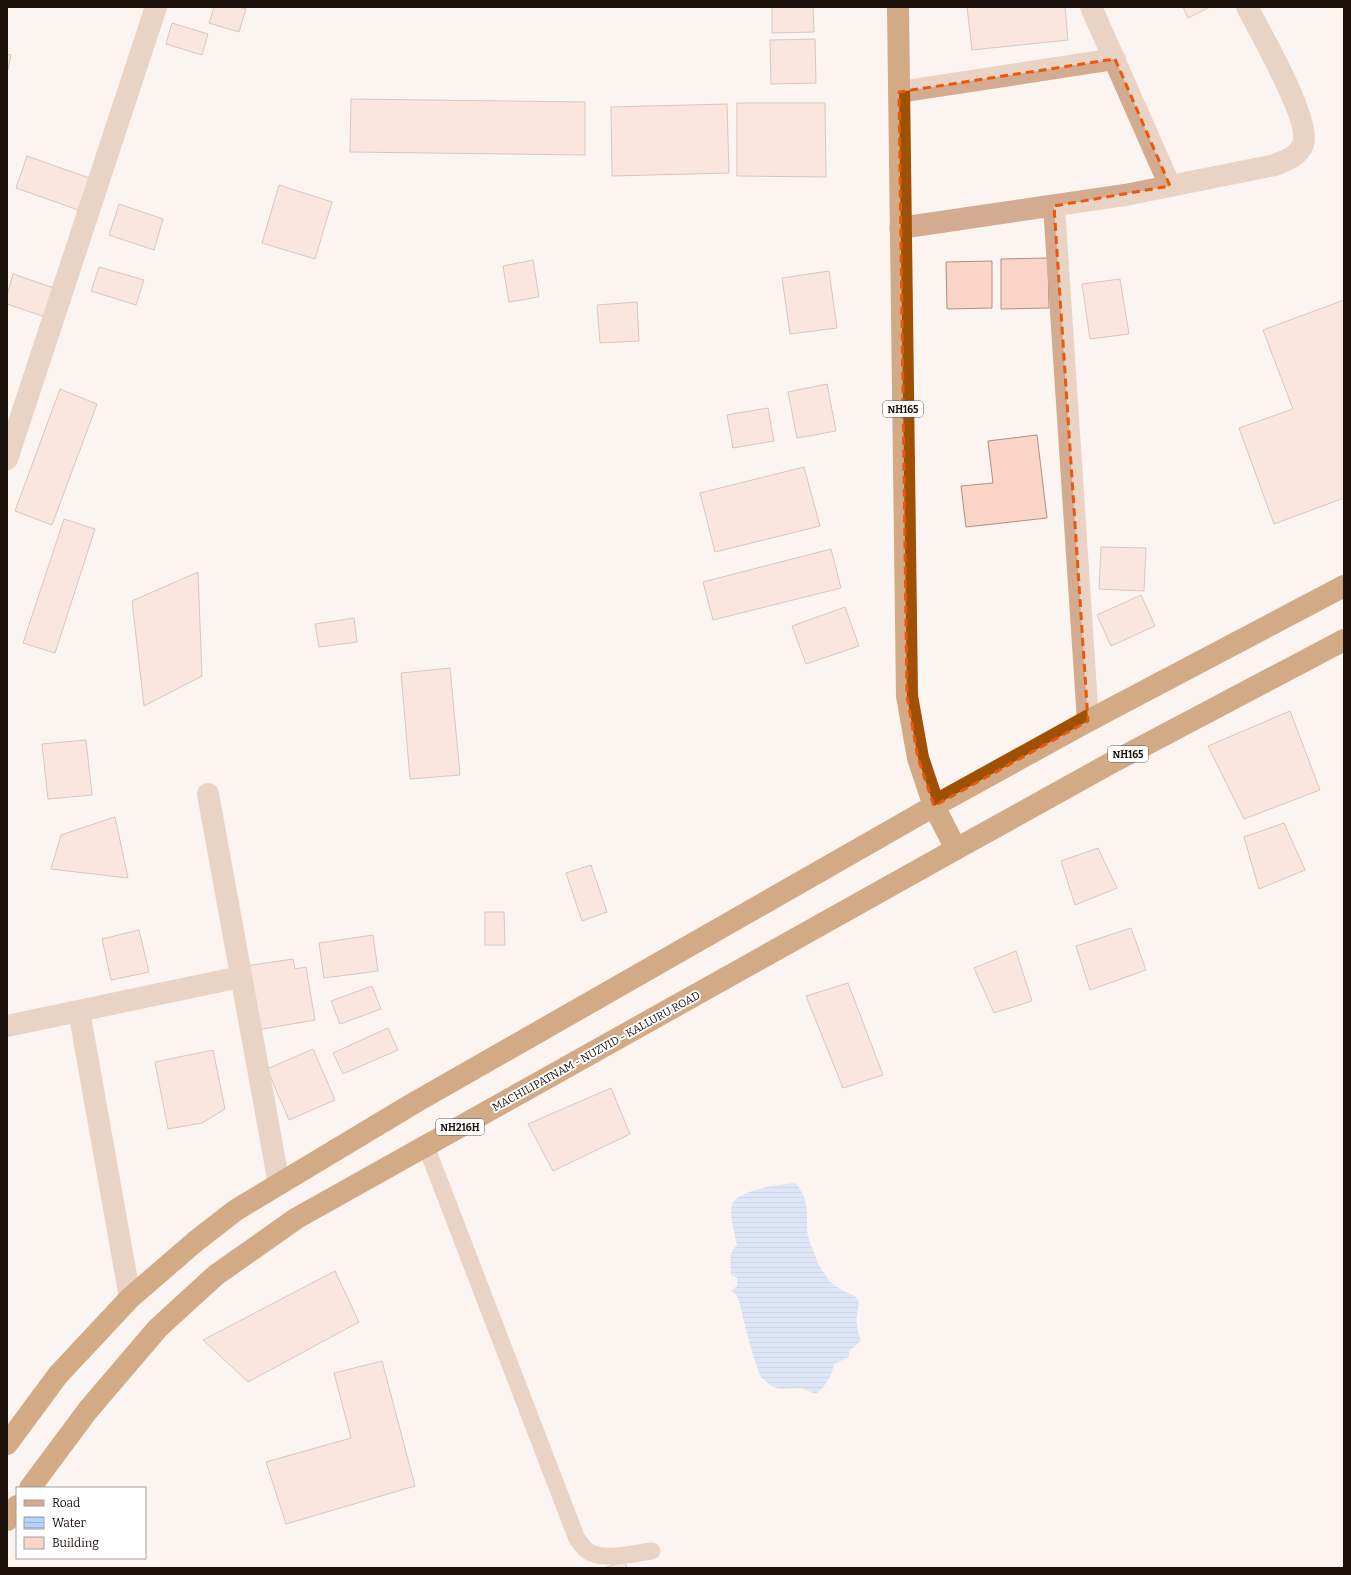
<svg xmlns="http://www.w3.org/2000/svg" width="1351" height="1575" viewBox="0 0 1351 1575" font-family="Bitter,serif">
<defs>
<pattern id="water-rules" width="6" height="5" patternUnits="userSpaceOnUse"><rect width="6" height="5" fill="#b9d2ff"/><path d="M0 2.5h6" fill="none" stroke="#9eb3d9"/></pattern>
</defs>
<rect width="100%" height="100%" fill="#fcf4f1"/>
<path fill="url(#water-rules)" d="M 795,1183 C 808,1196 807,1211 807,1228 C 807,1237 812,1247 815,1255 C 819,1268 828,1282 840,1289 C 848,1294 855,1293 859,1302 C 856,1321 855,1322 861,1341 L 849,1351 L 849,1357 L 834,1364 C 832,1375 826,1386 816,1394 L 801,1388 L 780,1389 L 771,1386 L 760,1376 L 749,1342 L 739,1301 L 736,1294 L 731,1291 L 737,1286 L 737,1278 L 731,1275 C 731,1265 728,1251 737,1246 C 735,1233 729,1218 732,1205 C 736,1190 781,1184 795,1183 Z"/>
<g fill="#fad5c7" stroke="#af8e80">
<path d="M 214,7 L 239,7 L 246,9 L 239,32 L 209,23 Z"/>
<path d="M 772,7 L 813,7 L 814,32 L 772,33 Z"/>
<path d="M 967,7 L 1065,7 L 1068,40 L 972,50 Z"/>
<path d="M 1183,7 L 1210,7 L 1188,18 Z"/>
<path d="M 172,23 L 208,34 L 202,55 L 166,44 Z"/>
<path d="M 815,39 L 816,83 L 771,84 L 770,40 Z"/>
<path d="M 7,54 L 11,55 L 7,74 Z"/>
<path d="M 351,99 L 585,102 L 585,155 L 350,152 Z"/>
<path d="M 737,103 L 825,103 L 826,177 L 737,176 Z"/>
<path d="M 727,104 L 729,173 L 612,176 L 611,107 Z"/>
<path d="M 27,156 L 95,180 L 84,212 L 16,188 Z"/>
<path d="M 279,185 L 332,202 L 315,259 L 262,243 Z"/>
<path d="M 119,204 L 163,219 L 154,250 L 109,235 Z"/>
<path d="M 1048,258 L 1049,308 L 1001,309 L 1001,259 Z"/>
<path d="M 533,260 L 539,297 L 509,302 L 503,266 Z"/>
<path d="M 992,261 L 992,308 L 947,309 L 946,262 Z"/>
<path d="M 99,267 L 144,280 L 136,305 L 91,291 Z"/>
<path d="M 829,271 L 837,328 L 790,334 L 782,278 Z"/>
<path d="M 13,274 L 54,288 L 45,317 L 7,304 L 7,295 Z"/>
<path d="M 1120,279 L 1129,334 L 1090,339 L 1082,284 Z"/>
<path d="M 1344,300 L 1344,498 L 1274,524 L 1239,428 L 1293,409 L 1263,330 Z"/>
<path d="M 637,302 L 639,341 L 600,343 L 597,305 Z"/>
<path d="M 827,384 L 836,431 L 797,438 L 788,392 Z"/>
<path d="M 60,389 L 97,404 L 52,525 L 15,511 Z"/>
<path d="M 768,408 L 774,441 L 733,448 L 727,415 Z"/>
<path d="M 1037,435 L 1047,518 L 966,527 L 961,486 L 993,483 L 988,441 Z"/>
<path d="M 804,467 L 820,526 L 715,552 L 700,493 Z"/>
<path d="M 64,519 L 95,529 L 55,653 L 23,643 Z"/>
<path d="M 1101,547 L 1146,548 L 1144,591 L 1099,589 Z"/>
<path d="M 831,549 L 841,588 L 713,620 L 703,582 Z"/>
<path d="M 198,572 L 202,676 L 144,706 L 132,601 Z"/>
<path d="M 1141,595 L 1155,626 L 1111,646 L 1097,615 Z"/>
<path d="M 845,607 L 859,646 L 806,664 L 792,626 Z"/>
<path d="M 354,618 L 357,642 L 319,647 L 315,624 Z"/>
<path d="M 450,668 L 460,775 L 410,779 L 401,673 Z"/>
<path d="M 1290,711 L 1320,790 L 1244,819 L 1208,746 Z"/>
<path d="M 86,740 L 92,795 L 48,799 L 42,744 Z"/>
<path d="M 115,817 L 128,878 L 51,869 L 61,835 Z"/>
<path d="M 1284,823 L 1305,870 L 1259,889 L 1244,837 Z"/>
<path d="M 1098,848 L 1117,888 L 1075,905 L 1061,861 Z"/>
<path d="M 591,865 L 607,912 L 582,921 L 566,873 Z"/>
<path d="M 485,912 L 504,912 L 505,945 L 485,945 Z"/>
<path d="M 1131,928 L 1146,970 L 1090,990 L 1076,946 Z"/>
<path d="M 139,930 L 149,972 L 111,980 L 102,939 Z"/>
<path d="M 373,935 L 378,971 L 324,978 L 319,943 Z"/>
<path d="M 1016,951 L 1032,1001 L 994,1013 L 974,968 Z"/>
<path d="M 293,959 L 295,969 L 306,967 L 315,1020 L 257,1030 L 246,966 Z"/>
<path d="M 848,983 L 883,1075 L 843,1088 L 806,996 Z"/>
<path d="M 372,986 L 381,1009 L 340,1024 L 331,1001 Z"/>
<path d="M 388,1028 L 398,1050 L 343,1074 L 333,1053 Z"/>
<path d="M 313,1049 L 335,1100 L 289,1120 L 267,1069 Z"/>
<path d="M 213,1050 L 225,1109 L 202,1123 L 168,1129 L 155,1062 Z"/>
<path d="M 611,1088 L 630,1134 L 553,1171 L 528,1124 Z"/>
<path d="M 335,1271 L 359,1322 L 248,1382 L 203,1340 Z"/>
<path d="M 382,1361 L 415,1486 L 286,1524 L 266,1462 L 351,1438 L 334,1373 Z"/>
<path d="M 625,1562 L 627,1568 L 603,1568 Z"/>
</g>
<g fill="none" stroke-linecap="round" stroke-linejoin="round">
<path stroke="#d2ab91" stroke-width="17" d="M 426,1146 L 577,1539 C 580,1542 582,1546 585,1549 C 601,1563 633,1553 652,1551"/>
<g stroke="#d2ab91" stroke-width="22">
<path d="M 1091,7 L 1170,186"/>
<path d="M 899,92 L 1115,59"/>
<path d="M 1054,206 L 1088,721"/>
<path d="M 900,228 L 1125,195 L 1275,165 C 1286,160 1298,157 1303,144 C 1312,122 1259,30 1247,7"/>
<path d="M 7,459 L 156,7"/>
<path d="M 208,794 L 279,1184"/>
<path d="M 79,1011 L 130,1298"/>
<path d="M 7,1026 L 240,977"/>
</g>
<g stroke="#9f5003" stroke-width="22">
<path d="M 898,7 L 907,696 L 918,758 L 934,806 L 956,849 L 1111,763 L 1344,640"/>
<path d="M 7,1444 L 58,1375 L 130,1298 L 196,1241 L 236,1210 L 414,1103 L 934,806 L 1088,721 L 1344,586"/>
<path d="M 30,1488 L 88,1410 L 158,1328 L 216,1275 L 297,1218 L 956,849"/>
<path d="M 7,1520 L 17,1506"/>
</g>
</g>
<path d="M0 0H1351V1575H0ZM 1115,59 L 1170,186 L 1054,206 L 1088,721 L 934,806 L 918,758 L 907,696 L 899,92 Z" fill="#fcf4f1" fill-opacity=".55" fill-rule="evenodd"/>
<path fill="none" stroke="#e8590c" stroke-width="3" stroke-dasharray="8 5" stroke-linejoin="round" d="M 1115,59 L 1170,186 L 1054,206 L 1088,721 L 934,806 L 918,758 L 907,696 L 899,92 Z"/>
<g text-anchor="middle" stroke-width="4" stroke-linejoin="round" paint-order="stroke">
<g fill="#fff" stroke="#5f5754" stroke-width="1">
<rect x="883" y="401" width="40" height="16" rx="3"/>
<rect x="1108" y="746" width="40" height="16" rx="3"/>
<rect x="436" y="1119" width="48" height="16" rx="3"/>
</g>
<g font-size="10" font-weight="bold" fill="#1b0f0a">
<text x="903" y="413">NH165</text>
<text x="1128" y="758">NH165</text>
<text x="460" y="1131">NH216H</text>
</g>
<g font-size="11" fill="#1b0f0a" stroke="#fff">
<text transform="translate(596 1051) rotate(-29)" y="4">MACHILIPATNAM - NUZVID - KALLURU ROAD</text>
</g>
</g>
<rect width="1351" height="1575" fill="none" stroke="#1b0f0a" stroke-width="16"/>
<rect x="16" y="1487" width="130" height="72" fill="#ffffff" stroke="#a49f9d"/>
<rect x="24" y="1500" width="20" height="6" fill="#d2ab91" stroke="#a49f9d"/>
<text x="52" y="1507" font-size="12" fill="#1b0f0a">Road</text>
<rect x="24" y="1517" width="20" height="12" fill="url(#water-rules)" stroke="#a49f9d"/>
<text x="52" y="1527" font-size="12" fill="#1b0f0a">Water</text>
<rect x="24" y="1537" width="20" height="12" fill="#fad5c7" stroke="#a49f9d"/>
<text x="52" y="1547" font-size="12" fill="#1b0f0a">Building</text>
</svg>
